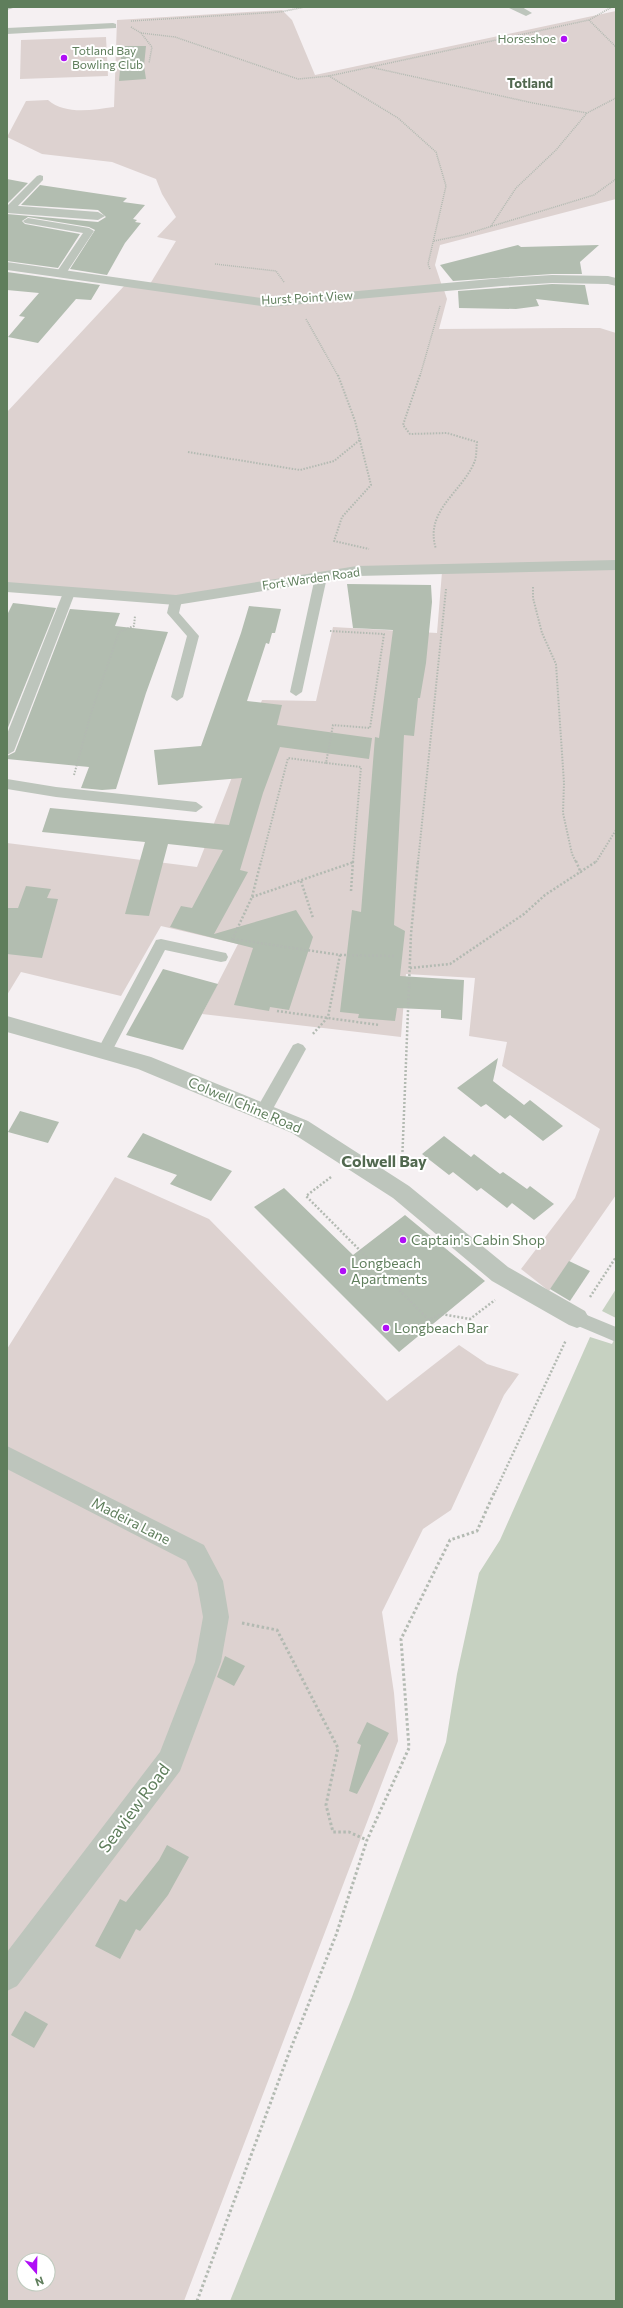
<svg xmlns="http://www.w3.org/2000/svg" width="623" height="2308" viewBox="0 0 623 2308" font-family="Commissioner,sans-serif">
<rect width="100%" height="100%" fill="#f5f0f2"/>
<g fill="#ddd2d0" fill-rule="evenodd">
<path d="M 282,10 L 292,20 L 315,75 L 616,11 L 616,199 L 440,245 L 435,265 L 442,286 L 269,300 L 150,284 L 176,241 L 157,237 L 176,217 L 162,194 L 156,179 L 112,162 L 42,154 L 7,137 L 26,101 L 48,100 C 65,115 92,110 114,107 L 117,20 Z"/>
<path d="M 106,37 L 108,76 L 20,79 L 21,40 Z"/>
<path d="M 125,285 L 268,305 L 444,290 L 447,299 L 439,329 L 566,328 L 600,328 L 616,333 L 616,1195 L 549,1291 L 521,1269 L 575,1198 L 600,1129 L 502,1066 L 507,1042 L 469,1036 L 475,978 L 406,974 L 401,1037 L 202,1014 L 238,944 L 161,926 L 121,996 L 21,972 L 7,995 L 7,843 L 197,867 L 262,700 L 316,701 L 333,627 L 437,633 L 442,572 L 356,568 L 176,596 L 7,583 L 7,412 Z"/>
<path d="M 115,1177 L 209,1219 L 387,1401 L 459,1345 L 487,1364 L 519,1374 L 504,1395 L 451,1510 L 423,1529 L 382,1612 L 394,1693 L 398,1741 L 184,2301 L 7,2301 L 7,1988 L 176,1763 L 217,1580 L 7,1450 L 7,1349 ZM 24,2260 L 48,2260 L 48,2284 L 24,2284 Z"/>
<path d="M 7,1464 L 190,1558 L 208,1617 L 202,1662 L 165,1757 L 7,1966 Z"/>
</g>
<g fill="#c6d1c1">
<path d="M 616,1289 L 616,1318 L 602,1311 Z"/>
<path d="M 616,1336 L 616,2301 L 230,2301 L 352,1997 L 446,1742 L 457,1674 L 479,1573 L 500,1540 L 590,1337 L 612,1344 Z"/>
</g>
<g fill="#b2bdb0">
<path d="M 122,46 L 146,46 L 144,66 L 146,79 L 119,81 Z"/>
<path d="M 7,179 L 28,183 L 7,204 Z"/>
<path d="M 40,185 L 127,198 L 123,202 L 145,205 L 133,219 L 137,220 L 135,222 L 141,223 L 125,243 L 107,275 L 70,269 L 95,230 L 89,227 L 28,217 L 22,221 L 25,224 L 80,234 L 58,268 L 7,261 L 7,214 L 98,222 L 106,217 L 98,210 L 21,205 Z"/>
<path d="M 518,245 L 521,247 L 599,245 L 580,262 L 582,274 L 552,274 L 453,281 L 440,265 Z"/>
<path d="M 7,272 L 100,285 L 91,300 L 76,299 L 38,343 L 8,337 L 25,317 L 19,316 L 39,293 L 7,290 Z"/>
<path d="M 552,284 L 585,285 L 589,305 L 536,299 L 539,306 L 516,309 L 459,308 L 458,291 Z"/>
<path d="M 347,584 L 431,585 L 432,602 L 426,663 L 420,698 L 418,698 L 414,736 L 404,735 L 394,925 L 405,931 L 400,976 L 464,980 L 462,1020 L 441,1018 L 441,1010 L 397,1008 L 395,1021 L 358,1018 L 359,1014 L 340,1012 L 352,910 L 361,912 L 375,737 L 379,738 L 393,630 L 353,628 Z"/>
<path d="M 13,603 L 56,608 L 7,730 L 7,615 Z"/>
<path d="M 249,606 L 281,609 L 275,633 L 272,633 L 269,644 L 266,643 L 247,701 L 282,705 L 277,725 L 372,738 L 369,759 L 280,747 L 263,793 L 240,870 L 248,872 L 214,934 L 296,910 L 313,937 L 289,1010 L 270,1007 L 269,1011 L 234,1005 L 253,948 L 170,927 L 181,906 L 192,908 L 223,850 L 168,844 L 149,916 L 125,914 L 145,842 L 42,832 L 50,808 L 229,825 L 242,778 L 158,785 L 154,750 L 201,746 L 241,633 Z"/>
<path d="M 70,609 L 120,613 L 115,626 L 168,632 L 146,693 L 116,789 L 102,790 L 81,788 L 89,767 L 7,759 L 7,756 L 15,752 Z"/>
<path d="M 26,886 L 51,889 L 47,898 L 58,899 L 42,958 L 7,954 L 7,908 L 18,908 Z"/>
<path d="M 163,969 L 218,984 L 183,1050 L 126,1035 Z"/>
<path d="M 498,1058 L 493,1081 L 524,1105 L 530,1100 L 563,1126 L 543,1141 L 510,1115 L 505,1119 L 486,1104 L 481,1107 L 457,1088 Z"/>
<path d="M 20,1111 L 59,1122 L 48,1143 L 8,1132 Z"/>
<path d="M 143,1133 L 187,1152 L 232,1171 L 211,1201 L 170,1184 L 177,1175 L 127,1157 Z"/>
<path d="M 444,1136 L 471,1157 L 474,1154 L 500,1174 L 503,1172 L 527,1189 L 530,1186 L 554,1204 L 534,1220 L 512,1203 L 521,1194 L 507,1208 L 481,1188 L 477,1191 L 453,1172 L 449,1175 L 422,1154 Z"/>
<path d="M 284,1188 L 353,1255 L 405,1215 L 485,1281 L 399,1352 L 254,1207 Z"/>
<path d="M 569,1261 L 590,1271 L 570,1301 L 550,1289 Z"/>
<path d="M 225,1656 L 245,1666 L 234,1686 L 217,1677 Z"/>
<path d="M 367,1722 L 389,1733 L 357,1794 L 349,1791 L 361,1745 L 357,1743 Z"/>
<path d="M 167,1845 L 189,1857 L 168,1895 L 140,1931 L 136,1929 L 120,1959 L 95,1946 L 120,1899 L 126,1902 L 159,1860 Z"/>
<path d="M 25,2011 L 48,2024 L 34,2048 L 11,2035 Z"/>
</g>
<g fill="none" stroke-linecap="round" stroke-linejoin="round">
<g stroke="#b3bab2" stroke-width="1.5" stroke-dasharray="1 1" stroke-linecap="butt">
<path d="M 589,20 L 616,47"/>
<path d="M 131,21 L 280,12 L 305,7"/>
<path d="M 131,27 L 141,33 L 152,47 L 149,63"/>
<path d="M 141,33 L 175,37 L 298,79 L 329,76"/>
<path d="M 370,67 L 533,103 L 587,113"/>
<path d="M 491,226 L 516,188 L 556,150 L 587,113 L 616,98"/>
<path d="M 434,241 L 463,235 L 594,195 L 616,179"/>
<path d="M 215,264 L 276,271 L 284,282"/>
<path d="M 430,269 L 428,264 L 446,186 L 436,152 L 398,118 L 329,76 L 589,20 L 612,7"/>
<path d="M 306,319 L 338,376"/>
<path d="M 420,376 L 440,306"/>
</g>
<g stroke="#b3bab2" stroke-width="2" stroke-dasharray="1.5 1.5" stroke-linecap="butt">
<path d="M 338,375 L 355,421 L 371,485 L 342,517 L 334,541 L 369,549"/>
<path d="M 420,375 L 403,425 L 410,434 L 447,433 L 477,442 C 476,449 477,457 474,463 C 461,493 424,511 436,549"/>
<path d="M 188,452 L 300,470 L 334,461 L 361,439"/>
<path d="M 533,587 L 533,598 L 542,633 L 556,664 L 564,783 L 563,813 L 572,854 L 576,862"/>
<path d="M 330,631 L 384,634 L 370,728 L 333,725 L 326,763 L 361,767 L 353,862"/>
<path d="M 74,775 L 92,710 L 119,632 L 134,626 L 135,616"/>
<path d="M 261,862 L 288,758 L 326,763"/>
<path d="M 418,862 L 446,589"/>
<path d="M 596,862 L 616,830"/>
</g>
<g stroke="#b3bab2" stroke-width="2.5" stroke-dasharray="2 2" stroke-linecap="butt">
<path d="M 576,861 L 581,873"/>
<path d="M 301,881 L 313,918"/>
<path d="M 351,891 L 353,861"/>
<path d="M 252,897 L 354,862"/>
<path d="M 233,939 L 340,955 L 328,1017 L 312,1035"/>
<path d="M 232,940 L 252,897 L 261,861"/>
<path d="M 340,955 L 396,956"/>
<path d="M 410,968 L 450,964 L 524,914 L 545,895 L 597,861"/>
<path d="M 277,1011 L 379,1025"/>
<path d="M 402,1164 L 411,934 L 418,861"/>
<path d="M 331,1177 L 306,1196 L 429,1320 L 441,1314 L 470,1319 L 495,1300"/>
<path d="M 590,1297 L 616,1257"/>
<path d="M 495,1492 L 566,1340"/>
</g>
<g stroke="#b3bab2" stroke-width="3" stroke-dasharray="2.5 2.5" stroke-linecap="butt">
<path d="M 242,1623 L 277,1630 L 338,1748 L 326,1805 L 333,1832 L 349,1832 L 367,1840"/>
<path d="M 197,2301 L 289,2053 L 336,1935 L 367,1840 L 409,1748 L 401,1639 L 450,1540 L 477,1531 L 495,1491"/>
</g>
<g fill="#bdc5bc" fill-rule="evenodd">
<path d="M 7,7 L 16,7 L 7,10 Z"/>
<path d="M 113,23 L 116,24 L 116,28 L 7,34 L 7,28 Z"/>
<path d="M 40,175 L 43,176 L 43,180 L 12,212 L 7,212 L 7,206 L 37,176 Z"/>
<path d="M 28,218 L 89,228 L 94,231 L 65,275 L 61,276 L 56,273 L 83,233 L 25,223 L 23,221 Z"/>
<path d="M 321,573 L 327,577 L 302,692 L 296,696 L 290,692 L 315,577 Z"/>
<path d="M 69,589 L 75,593 L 14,751 L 7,755 L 7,734 L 63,593 Z"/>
<path d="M 176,596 L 182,600 L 179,613 L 199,636 L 183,697 L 177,701 L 171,697 L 187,636 L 167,613 L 170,600 Z"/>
<path d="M 7,779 L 56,787 L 196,802 L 203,807 L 196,812 L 56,797 L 7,789 Z"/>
<path d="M 161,939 L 221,952 L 226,953 L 228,957 L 226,961 L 221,962 L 165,950 L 110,1055 L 105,1057 L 100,1055 L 97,1051 L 154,944 L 156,940 Z"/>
<path d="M 298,1043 L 303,1045 L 306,1049 L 269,1116 L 263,1118 L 257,1116 L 255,1112 L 257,1108 L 293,1045 Z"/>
<path d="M 577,1311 L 616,1327 L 616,1342 L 571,1323 L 568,1318 L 571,1313 Z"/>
</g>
<g fill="#bdc5bc" fill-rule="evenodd">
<path d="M 507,7 L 522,7 L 532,13 L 526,16 Z"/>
<path d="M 7,205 L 98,212 L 105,216 L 98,220 L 7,213 Z"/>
<path d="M 7,262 L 269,299 L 502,278 L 552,275 L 608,276 L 616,278 L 616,286 L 608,284 L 552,283 L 502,286 L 269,307 L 7,270 Z"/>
<path d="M 616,560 L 616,570 L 357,576 L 176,605 L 7,592 L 7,582 L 176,595 L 357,566 Z"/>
<path d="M 7,1016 L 151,1057 L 308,1121 L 409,1186 L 508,1267 L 585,1311 L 589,1318 L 585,1325 L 577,1328 L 569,1325 L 492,1281 L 393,1198 L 292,1133 L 138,1069 L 7,1032 Z"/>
<path d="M 7,1446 L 204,1545 L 223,1581 L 229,1617 L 221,1662 L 180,1771 L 17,1986 L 7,1991 L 7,1952 L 160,1752 L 195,1662 L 203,1617 L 197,1583 L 186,1561 L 7,1469 Z"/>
</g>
</g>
<g fill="#b00ff6" stroke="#fff" stroke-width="1.5">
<circle cx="564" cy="39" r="4"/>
<circle cx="64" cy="58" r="4"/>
<circle cx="403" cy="1240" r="4"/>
<circle cx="343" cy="1271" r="4"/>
<circle cx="386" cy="1328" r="4"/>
</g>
<g text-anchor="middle" stroke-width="4" stroke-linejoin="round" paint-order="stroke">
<g font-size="12" fill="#5f7e5c" stroke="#fff" text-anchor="end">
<text x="556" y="43">Horseshoe</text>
<text x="72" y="55" text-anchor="start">Totland Bay<tspan x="72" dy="14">Bowling Club</tspan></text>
</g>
<g font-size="12" fill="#5f7e5c" stroke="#fff">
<text transform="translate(307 298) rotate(-3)" y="4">Hurst Point View</text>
<text transform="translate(311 579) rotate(-8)" y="4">Fort Warden Road</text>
</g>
<g font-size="13" font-weight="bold" fill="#51684f" stroke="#fff">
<text x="530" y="88">Totland</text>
</g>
<g font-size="14" fill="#5f7e5c" stroke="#fff">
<text transform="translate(245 1105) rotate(23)" y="5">Colwell Chine Road</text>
<text transform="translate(131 1521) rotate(27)" y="5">Madeira Lane</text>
</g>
<g font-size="14" fill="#5f7e5c" stroke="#fff" text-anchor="start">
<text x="411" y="1245">Captain's Cabin Shop</text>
<text x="351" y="1268">Longbeach<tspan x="351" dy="16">Apartments</tspan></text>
<text x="394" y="1333">Longbeach Bar</text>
</g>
<g font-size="16" font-weight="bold" fill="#51684f" stroke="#fff">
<text x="384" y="1167">Colwell Bay</text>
</g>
<g font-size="17" fill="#5f7e5c" stroke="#fff">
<text transform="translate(134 1808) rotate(-53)" y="6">Seaview Road</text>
</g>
</g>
<rect width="623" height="2308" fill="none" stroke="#5f7e5c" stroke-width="16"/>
<g transform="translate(36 2272) rotate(160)"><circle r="19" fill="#ffffff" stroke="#bfcbbe"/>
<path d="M0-3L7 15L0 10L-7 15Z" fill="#b00ff6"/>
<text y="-6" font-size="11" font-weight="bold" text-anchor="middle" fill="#5f7e5c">N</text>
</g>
</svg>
